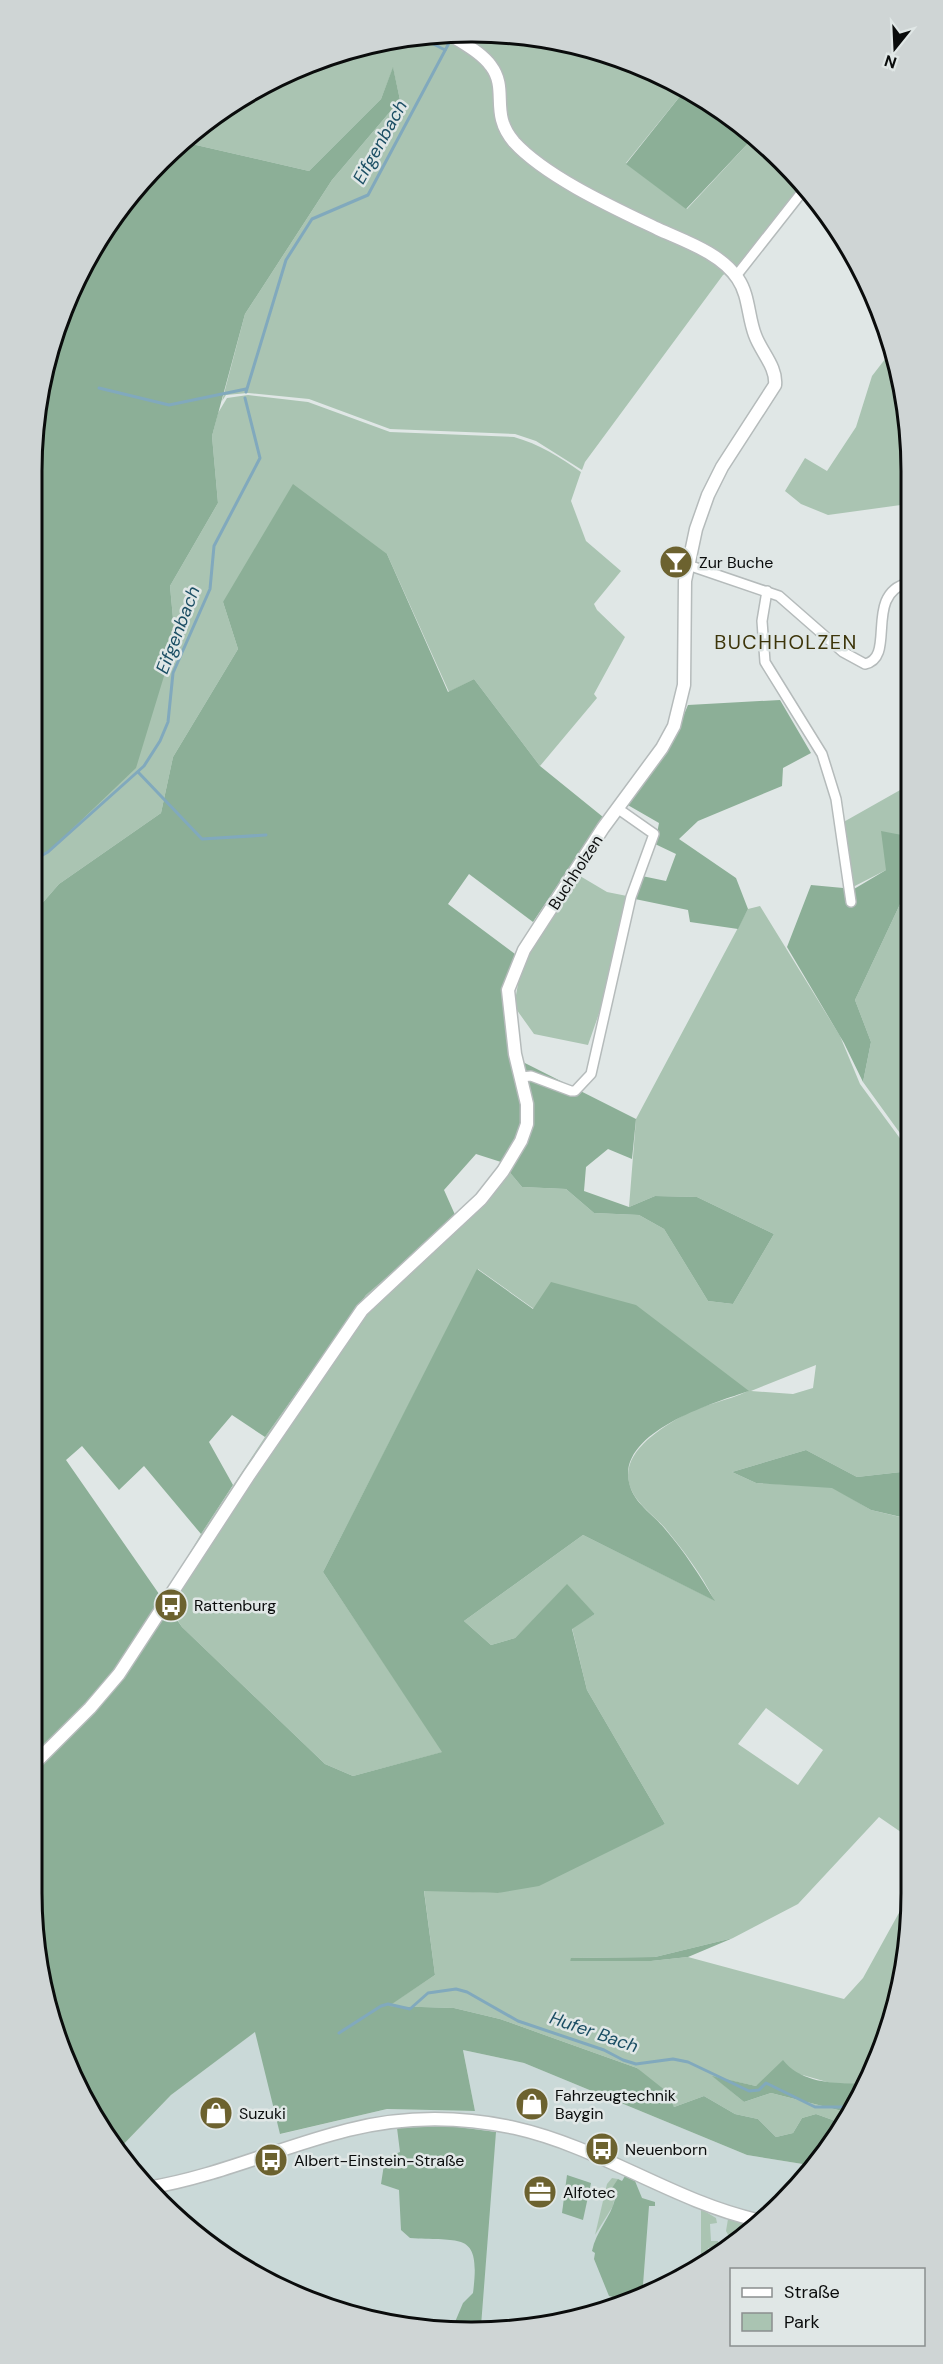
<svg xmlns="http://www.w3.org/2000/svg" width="943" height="2364" viewBox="0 0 943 2364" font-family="'DM Sans',sans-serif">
<rect width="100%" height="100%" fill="#e0e7e6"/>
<path fill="#cad9d8" d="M 256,2031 L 281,2134 L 387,2109 L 475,2111 L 463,2050 L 524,2063 L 747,2155 L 815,2166 L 716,2259 L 640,2299 L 558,2324 L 472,2327 L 325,2307 L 252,2274 L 140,2182 L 118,2150 L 171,2095 Z"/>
<g fill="#aac4b2" fill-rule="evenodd">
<path d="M 442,32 L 491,69 L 497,117 L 531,160 L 691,248 L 728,272 L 723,275 L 585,462 L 582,470 L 536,441 L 515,434 L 390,429 L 309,399 L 248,393 L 226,395 L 222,401 L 245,314 L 332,180 L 400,100 L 393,68 L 381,99 L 309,171 L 183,142 C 231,97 293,67 356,47 C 383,39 414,37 442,32 Z"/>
<path d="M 453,33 L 529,35 L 613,55 L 685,90 L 626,163 L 687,209 L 753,138 L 805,185 L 738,267 L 733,268 L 532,156 L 504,124 L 500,76 Z"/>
<path d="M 143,180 L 108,232 L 49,387 L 43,432 L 34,455 L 55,330 L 90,252 Z"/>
<path d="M 889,354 L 908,414 L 908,504 L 828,515 L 801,504 L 785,491 L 805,458 L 827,471 L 856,427 L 872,376 Z"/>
<path d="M 248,395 L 308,402 L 390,432 L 514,437 C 539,444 560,457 581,472 L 571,501 L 586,541 L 621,571 L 594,604 L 597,610 L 625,637 L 594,694 L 597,698 L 540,766 L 474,679 L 449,692 L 387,554 L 223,602 L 238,649 L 173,757 L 161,813 L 59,884 L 32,915 L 32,861 L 48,852 L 175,640 L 170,586 L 218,503 L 212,436 L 218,413 L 227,398 Z"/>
<path d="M 909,785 L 909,840 L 907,836 L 886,870 L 851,888 L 840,824 Z"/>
<path d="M 580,876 L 607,892 L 627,896 L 603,1002 L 588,1045 L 534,1034 L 514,1006 L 523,957 Z"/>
<path d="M 909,885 L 910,1147 L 863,1082 L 871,1042 L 855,1000 Z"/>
<path d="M 760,906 L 840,1036 L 860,1084 L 910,1152 L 910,1471 L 857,1477 L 806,1450 L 732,1472 L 756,1483 L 832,1487 L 871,1510 L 900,1517 L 911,1506 L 911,1703 L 906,1718 L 911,1721 L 911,1839 L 879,1817 L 798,1904 L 733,1938 L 655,1957 L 572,1958 L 570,1961 L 651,1961 L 688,1957 L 844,1999 L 863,1978 L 911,1891 L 888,2034 L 862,2083 L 834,2084 L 792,2072 L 756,2086 L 714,2077 L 744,2102 L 771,2093 L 846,2112 L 841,2123 L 816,2114 L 802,2118 L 793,2133 L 776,2137 L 758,2119 L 735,2114 L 704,2096 L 674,2107 L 637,2068 L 500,2019 L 454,2008 L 388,2006 L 435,1975 L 424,1890 L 498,1893 L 665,1824 L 587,1690 L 572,1628 L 595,1614 L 567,1585 L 515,1638 L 491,1645 L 464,1621 L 583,1535 L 714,1600 C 702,1575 683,1550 665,1528 C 656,1518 644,1509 636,1498 C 610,1460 654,1432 684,1415 C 703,1404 728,1401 748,1391 L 534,1309 L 478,1269 L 323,1572 L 443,1752 L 353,1776 L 325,1764 L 182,1627 L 163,1598 L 201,1534 L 265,1437 L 366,1295 L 484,1190 L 501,1162 L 522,1187 L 566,1189 L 594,1213 L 639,1215 L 664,1229 L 708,1301 L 733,1304 L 774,1234 L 697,1197 L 655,1196 L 629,1207 L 636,1119 L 748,909 ZM 816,1365 L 813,1388 L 793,1394 L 751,1391 ZM 766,1708 L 823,1750 L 798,1785 L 738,1744 Z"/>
<path d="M 612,2178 L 618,2179 L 613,2206 L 595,2235 L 607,2184 Z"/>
<path d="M 701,2209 L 716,2218 L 717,2223 L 710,2224 L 711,2241 L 718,2241 L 718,2247 L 708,2248 L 706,2264 L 701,2267 Z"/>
<path d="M 728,2219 L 751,2226 L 732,2242 L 726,2231 Z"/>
</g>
<g fill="#8caf97">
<path d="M 393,67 L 400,100 L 332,180 L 245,314 L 212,436 L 218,503 L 170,586 L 175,640 L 136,768 L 48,852 L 32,861 L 32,472 L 43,432 L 49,387 L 69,320 L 108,232 L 143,180 L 183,142 L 309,171 L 381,99 Z"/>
<path d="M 685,90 L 716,105 L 753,138 L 686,209 L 626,164 Z"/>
<path d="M 293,484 L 387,554 L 448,692 L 474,679 L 540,766 L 603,817 L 533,922 L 469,874 L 448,904 L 515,954 C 504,991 502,1018 511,1056 L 636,1119 L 632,1159 L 608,1149 L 586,1167 L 584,1191 L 629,1207 L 655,1196 L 697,1197 L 774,1234 L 733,1304 L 708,1301 L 664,1229 L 639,1215 L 594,1213 L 566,1189 L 522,1187 L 501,1162 L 476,1154 L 444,1190 L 456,1217 L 366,1295 L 265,1437 L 232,1415 L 209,1442 L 233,1485 L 201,1534 L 144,1466 L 119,1490 L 82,1446 L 66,1460 L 182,1627 L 325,1764 L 353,1776 L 442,1752 L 323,1572 L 477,1269 L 533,1309 L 551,1282 L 636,1305 L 749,1391 C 713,1403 613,1433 630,1486 C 635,1504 654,1515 665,1529 C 684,1551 700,1576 715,1601 L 583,1535 L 464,1621 L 491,1645 L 515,1638 L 567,1584 L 595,1614 L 572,1629 L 587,1690 L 665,1824 L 539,1886 L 498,1893 L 424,1891 L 435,1975 L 389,2006 L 454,2008 L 500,2019 L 637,2068 L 666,2091 L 674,2107 L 704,2096 L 735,2114 L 758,2119 L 776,2137 L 793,2133 L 802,2118 L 816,2114 L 841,2123 L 820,2161 L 815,2166 L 747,2155 L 524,2063 L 463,2050 L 475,2111 L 387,2109 L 280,2134 L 255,2032 L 171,2095 L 118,2150 L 90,2112 L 55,2034 L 32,1892 L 32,915 L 59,884 L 161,813 L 173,757 L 238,649 L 223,602 Z"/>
<path d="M 780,700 L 811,753 L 783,768 L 782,786 L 698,821 L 679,839 L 736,878 L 748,909 L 738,929 L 690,922 L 688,910 L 635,899 L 642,876 L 666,881 L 676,854 L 655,844 L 659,823 L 626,804 L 671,745 L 688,705 Z"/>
<path d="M 881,831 L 907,836 L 909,885 L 855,1000 L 871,1042 L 863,1082 L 844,1043 L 787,947 L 811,885 L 854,889 L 886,870 Z"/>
<path d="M 806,1450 L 857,1477 L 910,1471 L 911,1506 L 901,1517 L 871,1510 L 832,1488 L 756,1483 L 732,1472 Z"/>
<path d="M 733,1938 L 688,1957 L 651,1961 L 570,1961 L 571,1958 L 655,1957 Z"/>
<path d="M 783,2060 C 801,2083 834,2084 862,2083 L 846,2112 L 771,2093 L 744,2102 L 712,2076 L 756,2086 Z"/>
<path d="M 450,2126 L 496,2132 L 481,2326 L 414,2329 L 325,2307 L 455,2322 L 463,2303 L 473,2293 C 481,2230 462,2242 410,2238 L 401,2230 L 399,2190 L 381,2184 L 385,2158 L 400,2152 L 397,2128 Z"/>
<path d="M 567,2175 L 591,2183 L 583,2220 L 562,2213 Z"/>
<path d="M 625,2176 L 635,2181 L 642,2198 L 655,2202 L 655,2206 L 649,2206 L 642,2298 L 618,2306 L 617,2298 L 609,2296 L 594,2259 L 595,2253 L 592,2251 C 596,2231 611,2217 615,2199 L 610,2191 L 618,2179 L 622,2181 Z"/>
</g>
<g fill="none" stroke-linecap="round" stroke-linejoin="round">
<g stroke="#81a9bd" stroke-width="3">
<path d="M 418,36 L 445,50"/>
<path d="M 99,388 L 169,405 L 246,389"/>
<path d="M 246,392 L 286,260 L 312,219 L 368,195 L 449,43"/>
<path d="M 138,772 L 202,839 L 266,835"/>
<path d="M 32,861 L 48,852 L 144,766 L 160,741 L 168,722 L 173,673 L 210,589 L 214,546 L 260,458 L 245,398"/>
<path d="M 339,2033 L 381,2006 L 388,2004 L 410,2009 L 428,1993 L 456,1989 L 467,1992 L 518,2021 L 604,2050 L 623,2060 L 636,2064 L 673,2059 L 688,2062 L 749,2091 L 759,2090 L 766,2083 L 815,2107 L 849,2107"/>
</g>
<defs>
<g id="minor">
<path d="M 736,276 L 806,187"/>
<path d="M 688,565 L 779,596 L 843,652 L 865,664 C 897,658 863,594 908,583"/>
<path d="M 767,591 L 762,621 L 765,662 L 822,754 L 836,799 L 851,902"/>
<path d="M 521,1077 L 531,1076 L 571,1091 L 575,1091 L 591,1074 L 631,897 L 654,834 L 617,808"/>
</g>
<g id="tertiary">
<path d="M 32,1766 L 90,1708 L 119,1674 L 249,1475 L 362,1310 L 481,1199 L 503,1171 L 521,1141 L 527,1124 L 527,1104 L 515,1054 L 508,990 L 524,950 L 603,828 L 662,748 L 674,726 L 684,685 L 685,581 L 696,529 L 708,495 L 722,467 L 775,385 C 777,367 761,352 755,335 C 748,317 749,295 738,279 C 721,253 684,241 658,229 C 614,208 546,177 514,142 C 489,113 509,90 491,66 C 481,52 462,43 448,33"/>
<path d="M 147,2188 C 216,2177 280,2147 348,2130 C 403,2116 460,2116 515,2128 C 600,2147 673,2201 757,2220"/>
</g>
</defs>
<use href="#minor" stroke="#b5bbbb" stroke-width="12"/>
<use href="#tertiary" stroke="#b5bbbb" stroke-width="15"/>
<use href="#minor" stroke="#fff" stroke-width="9"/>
<use href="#tertiary" stroke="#fff" stroke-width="12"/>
</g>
<defs>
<symbol id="bar-disc" viewBox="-11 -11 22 22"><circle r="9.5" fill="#6c622f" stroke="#e0e7e6"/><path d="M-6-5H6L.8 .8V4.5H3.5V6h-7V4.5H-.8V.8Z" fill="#fff"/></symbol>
<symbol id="bus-disc" viewBox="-11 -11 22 22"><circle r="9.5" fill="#6c622f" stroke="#e0e7e6"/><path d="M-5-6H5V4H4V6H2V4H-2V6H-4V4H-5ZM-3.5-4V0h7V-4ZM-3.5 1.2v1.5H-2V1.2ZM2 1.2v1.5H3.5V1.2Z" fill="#fff"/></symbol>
<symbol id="shop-disc" viewBox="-11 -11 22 22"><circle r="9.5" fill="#6c622f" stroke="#e0e7e6"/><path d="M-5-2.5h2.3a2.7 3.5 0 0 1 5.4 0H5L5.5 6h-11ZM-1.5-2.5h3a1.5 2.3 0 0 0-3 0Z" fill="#fff"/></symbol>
<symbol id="office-disc" viewBox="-11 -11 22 22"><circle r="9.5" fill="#6c622f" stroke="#e0e7e6"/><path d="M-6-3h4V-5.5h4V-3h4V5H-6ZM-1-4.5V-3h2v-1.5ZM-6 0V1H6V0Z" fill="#fff"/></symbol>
</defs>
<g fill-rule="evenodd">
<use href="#bar-disc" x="657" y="543" width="38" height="38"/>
<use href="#bus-disc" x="152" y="1586" width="38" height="38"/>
<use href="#shop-disc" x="513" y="2085" width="38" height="38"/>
<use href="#shop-disc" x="197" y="2094" width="38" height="38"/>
<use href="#bus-disc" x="583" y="2130" width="38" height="38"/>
<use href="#bus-disc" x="252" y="2141" width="38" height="38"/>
<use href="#office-disc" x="521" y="2173" width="38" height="38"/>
</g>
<g text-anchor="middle" stroke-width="5" stroke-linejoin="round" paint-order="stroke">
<g font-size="16" fill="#0a0c0c" stroke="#e0e7e6" text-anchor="start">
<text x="699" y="568">Zur Buche</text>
<text x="194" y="1611">Rattenburg</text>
<text x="555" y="2101">Fahrzeugtechnik<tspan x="555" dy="18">Baygin</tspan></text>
<text x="239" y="2119">Suzuki</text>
<text x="625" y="2155">Neuenborn</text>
<text x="294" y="2166">Albert-Einstein-Straße</text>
<text x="563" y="2198">Alfotec</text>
</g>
<g font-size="16" fill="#0a0c0c" stroke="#e0e7e6">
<text transform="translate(575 872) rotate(-57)" y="6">Buchholzen</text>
</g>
<g font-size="18" font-style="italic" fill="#1b4e64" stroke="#e0e7e6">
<text transform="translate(380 142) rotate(-61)" y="6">Eifgenbach</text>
<text transform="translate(178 630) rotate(-69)" y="6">Eifgenbach</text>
<text transform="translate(594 2032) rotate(19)" y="6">Hufer Bach</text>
</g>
<g font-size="20" letter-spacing="1.5" fill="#3d350a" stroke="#e0e7e6">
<text x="786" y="649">BUCHHOLZEN</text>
</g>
</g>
<path d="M0 0H943V2364H0ZM471 42H472A429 429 0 0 1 901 471V1893A429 429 0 0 1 472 2322H471A429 429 0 0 1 42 1893V471A429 429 0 0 1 471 42Z" fill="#cfd5d5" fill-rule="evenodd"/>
<path fill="none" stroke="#0a0c0c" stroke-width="3" d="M471 42H472A429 429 0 0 1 901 471V1893A429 429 0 0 1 472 2322H471A429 429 0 0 1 42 1893V471A429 429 0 0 1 471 42Z"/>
<rect x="730" y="2268" width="195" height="78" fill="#e0e7e6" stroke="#8a8f8f" stroke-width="1.5"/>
<rect x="742" y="2288" width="30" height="9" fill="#ffffff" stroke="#8a8f8f" stroke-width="1.5"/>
<text x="784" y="2298" font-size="18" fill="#0a0c0c">Straße</text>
<rect x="742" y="2313" width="30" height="18" fill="#aac4b2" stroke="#8a8f8f" stroke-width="1.5"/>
<text x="784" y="2328" font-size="18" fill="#0a0c0c">Park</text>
<g transform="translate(895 48) rotate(198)" stroke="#e0e7e6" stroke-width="4.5" paint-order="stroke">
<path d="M0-4.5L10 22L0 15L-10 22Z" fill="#0a0c0c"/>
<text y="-9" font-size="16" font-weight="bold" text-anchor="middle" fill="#0a0c0c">N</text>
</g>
</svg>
